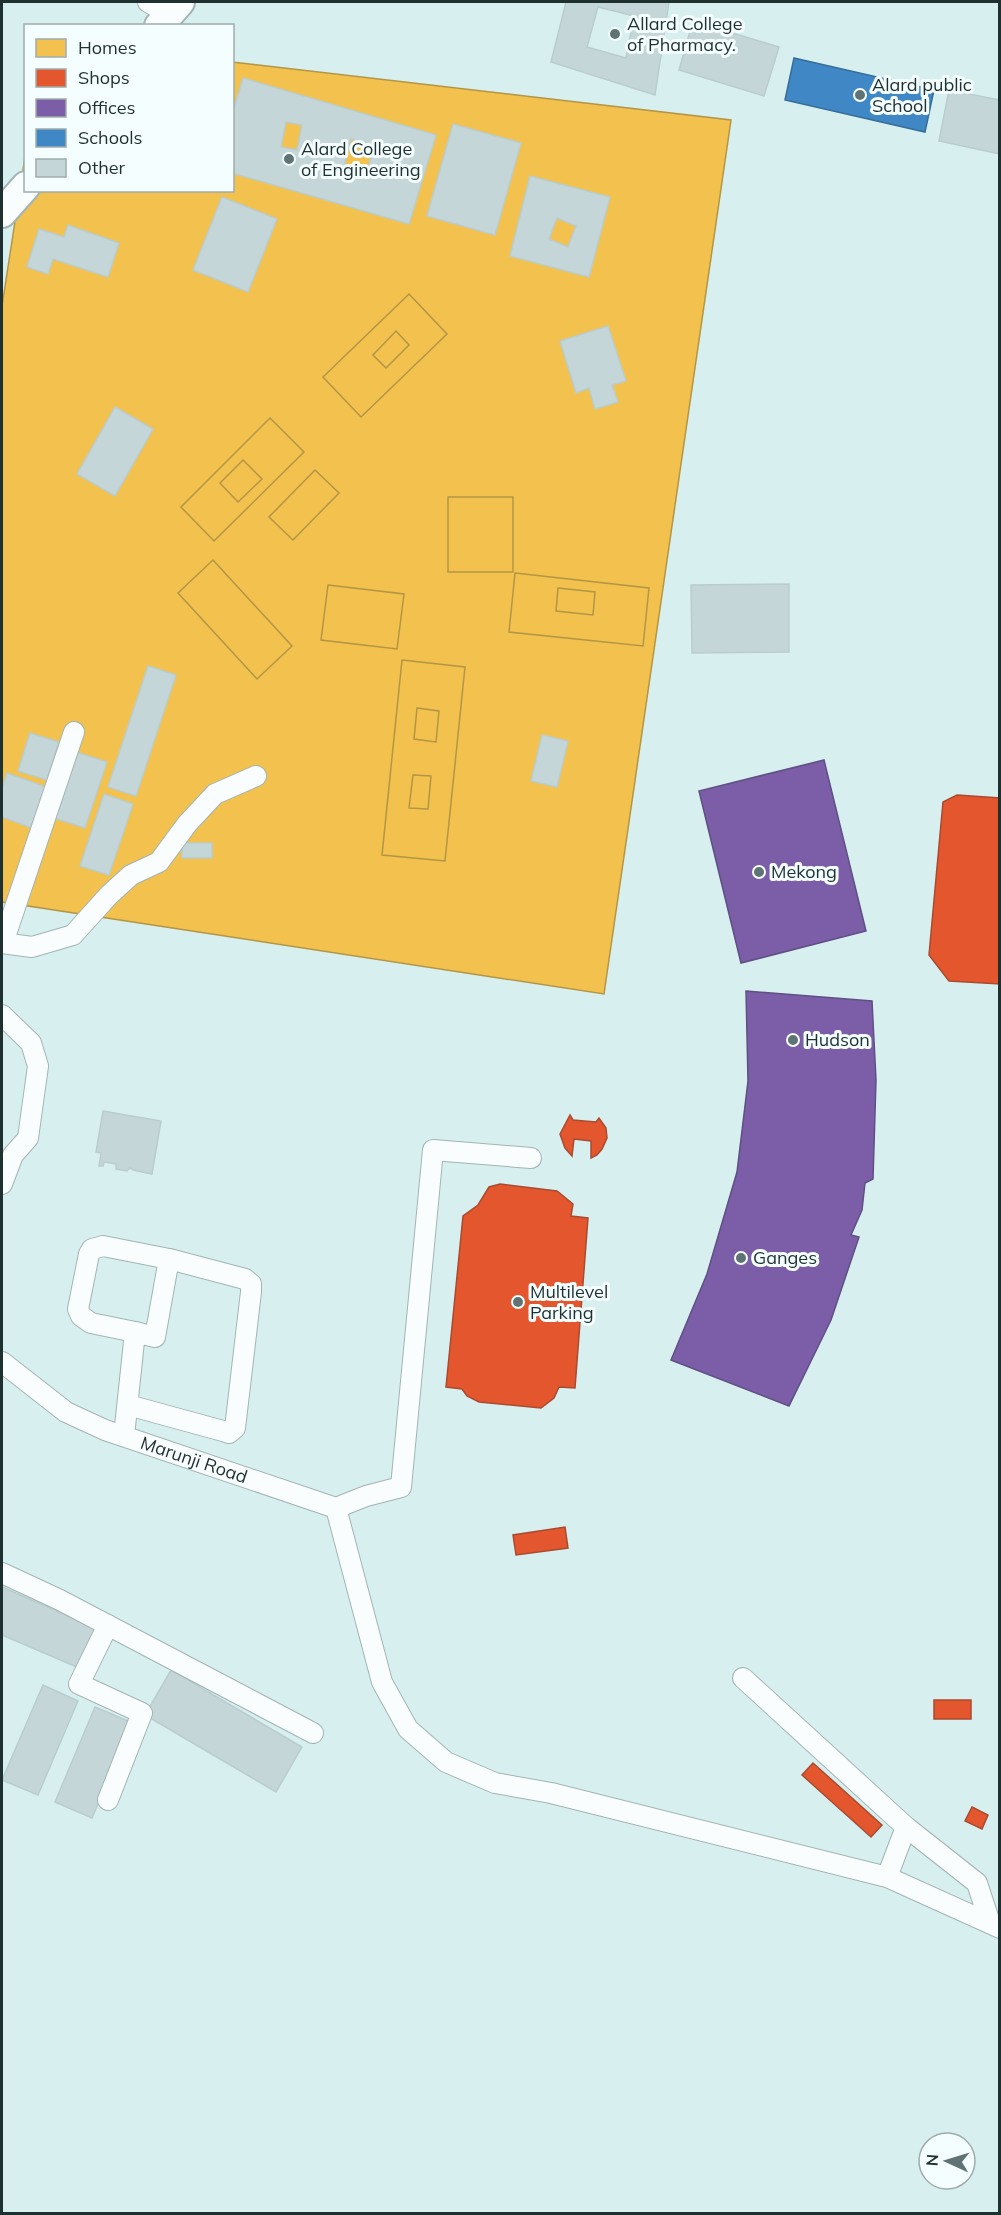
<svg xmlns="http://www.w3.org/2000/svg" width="1001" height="2215" viewBox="0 0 1001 2215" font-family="Mulish,sans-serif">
<rect width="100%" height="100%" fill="#d8eff0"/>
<g fill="#f2c14e" stroke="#b39645" stroke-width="1.5" fill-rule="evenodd">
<path d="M 232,62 L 731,120 L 604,994 L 2,902 L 2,306 L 26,150 L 26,190 L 232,190 Z"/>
<path d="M 409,294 L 447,334 L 361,417 L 323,377 ZM 396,331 L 409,345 L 386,368 L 373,355 Z"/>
<path d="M 270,418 L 304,452 L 214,541 L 181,507 ZM 243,460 L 262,479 L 238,502 L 220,483 Z"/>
<path d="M 315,470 L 339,493 L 293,540 L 269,517 Z"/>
<rect x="448" y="497" width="65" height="75"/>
<path d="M 213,560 L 292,646 L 257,679 L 178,593 Z"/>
<path d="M 515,573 L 649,588 L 643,646 L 509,632 ZM 558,588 L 595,592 L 593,615 L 556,611 Z"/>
<path d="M 328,585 L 404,594 L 397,649 L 321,640 Z"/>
<path d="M 402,660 L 465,667 L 445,861 L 382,855 ZM 417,708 L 439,711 L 436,742 L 414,739 ZM 413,775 L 431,776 L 428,809 L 409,808 Z"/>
</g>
<g fill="#e4572e" stroke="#a94b2f" stroke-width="1.5">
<path d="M 957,795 L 1000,798 L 1000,984 L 949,981 L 929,955 L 943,802 Z"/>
<path d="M 570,1115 L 573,1120 L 596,1122 L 599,1118 L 606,1128 L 607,1138 L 602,1149 L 597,1155 L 591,1158 L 591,1141 L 574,1139 L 572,1156 L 565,1148 L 560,1134 Z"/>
<path d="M 500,1184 L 557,1191 L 573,1204 L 571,1216 L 588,1218 L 575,1388 L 559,1387 L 554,1398 L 541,1408 L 479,1402 L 467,1396 L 462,1389 L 446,1387 L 463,1216 L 478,1205 L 489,1187 Z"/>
<path d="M 565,1527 L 568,1548 L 516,1555 L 513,1535 Z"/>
<rect x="934" y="1700" width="37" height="19"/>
<path d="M 813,1763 L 882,1825 L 871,1837 L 802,1775 Z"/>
<path d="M 972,1807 L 988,1815 L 982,1829 L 965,1821 Z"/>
</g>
<g fill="#7b5ea7" stroke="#5f5084" stroke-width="1.5">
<path d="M 824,760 L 866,931 L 741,963 L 699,791 Z"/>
<path d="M 746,991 L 872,1001 L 876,1080 L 873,1179 L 865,1183 L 862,1210 L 851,1235 L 859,1237 L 831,1320 L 789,1406 L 671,1360 L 707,1274 L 737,1172 L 748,1081 Z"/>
</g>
<path fill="#3f88c5" stroke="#356e99" stroke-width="1.5" d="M 794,58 L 934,90 L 925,132 L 785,100 Z"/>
<g fill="#c4d6d7" stroke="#bacdce" stroke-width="1.5" fill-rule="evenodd">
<path d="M 566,2 L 669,2 L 655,95 L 551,62 ZM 598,7 L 634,16 L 626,58 L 587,47 Z"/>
<path d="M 693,21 L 779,47 L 764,96 L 679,70 Z"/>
<path d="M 243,78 L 436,135 L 409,224 L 232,173 L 232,115 ZM 286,122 L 302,125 L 297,150 L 281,147 ZM 351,139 L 374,145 L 367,173 L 344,167 Z"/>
<path d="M 949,90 L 1000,100 L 1000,154 L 939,141 Z"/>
<path d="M 453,124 L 521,143 L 495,235 L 427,216 Z"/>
<path d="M 530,176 L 610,197 L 589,277 L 510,256 ZM 557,218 L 576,226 L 568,247 L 549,239 Z"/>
<path d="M 222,197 L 277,219 L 248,292 L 193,270 Z"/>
<path d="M 68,225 L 119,243 L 108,277 L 53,259 L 48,274 L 27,267 L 39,229 L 64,237 Z"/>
<path d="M 608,326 L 626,381 L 612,385 L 618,402 L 595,409 L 589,388 L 576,393 L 560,341 Z"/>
<path d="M 115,407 L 153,429 L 115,496 L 77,474 Z"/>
<path d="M 789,584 L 789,652 L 692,653 L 691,585 Z"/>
<path d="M 148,666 L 176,675 L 136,796 L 108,787 Z"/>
<path d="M 30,733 L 59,742 L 47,780 L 18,771 Z"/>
<path d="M 542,735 L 568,741 L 557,787 L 531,781 Z"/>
<path d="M 76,752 L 107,762 L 85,828 L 54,818 Z"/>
<path d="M 7,773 L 46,787 L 32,828 L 2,817 L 2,789 Z"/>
<path d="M 104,794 L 133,804 L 109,875 L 80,866 Z"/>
<rect x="182" y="843" width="30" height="15"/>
<path d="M 103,1111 L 161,1121 L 152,1174 L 133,1170 L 130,1168 L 127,1171 L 116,1169 L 116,1164 L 104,1162 L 103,1166 L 99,1166 L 101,1153 L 96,1152 Z"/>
<path d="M 2,1587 L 96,1628 L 79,1668 L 2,1635 Z"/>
<path d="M 171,1670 L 302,1747 L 276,1792 L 145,1715 Z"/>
<path d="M 43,1685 L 78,1701 L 38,1795 L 2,1780 Z"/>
<path d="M 95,1707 L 133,1723 L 92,1818 L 55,1802 Z"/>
</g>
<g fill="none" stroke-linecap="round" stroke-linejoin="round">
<defs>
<g id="street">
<path d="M 148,2 L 169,14"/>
<path d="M 2,943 L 32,947 L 73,935 L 109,895 L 131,875 L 159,862 L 187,824 L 215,794 L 256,776"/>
<path d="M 3,943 L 74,732"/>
<path d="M 2,1015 L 31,1043 L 38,1066 L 28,1138 L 13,1155 L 2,1184"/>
<path d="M 135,1332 L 91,1323 L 81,1316 L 78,1309 L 89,1254 L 92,1249 L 103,1246 L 169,1259"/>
<path id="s1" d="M 2,1362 L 66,1412 L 105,1430 L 336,1508 L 366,1496 L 401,1487 L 433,1150 L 531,1158"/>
<path d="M 124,1436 L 135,1332 L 155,1337 L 169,1259 L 245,1279 L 251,1284 L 251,1292 L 235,1428 L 229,1433 L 223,1431 L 128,1405"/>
<path d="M 336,1508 L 382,1682 L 408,1729 L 446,1762 L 495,1783 L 551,1793 L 887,1877 L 1000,1928"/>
<path d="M 2,1573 L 60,1600 L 313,1733"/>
<path d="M 108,1625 L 79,1684 L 142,1713 L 108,1800"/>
<path d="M 743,1678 L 906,1827 L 977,1883 L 990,1923"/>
<path d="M 887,1877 L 906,1827"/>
</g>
<g id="secondary">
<path d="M 159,26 L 180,2"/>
<path d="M 2,213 L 26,186"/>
</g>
</defs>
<use href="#street" stroke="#a2b4b5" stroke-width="22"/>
<use href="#secondary" stroke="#a2b4b5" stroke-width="32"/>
<use href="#street" stroke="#f9fdfd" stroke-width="20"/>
<use href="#secondary" stroke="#f9fdfd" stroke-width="28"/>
</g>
<g fill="#607374" stroke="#f5fefe" stroke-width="2">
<circle cx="615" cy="34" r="6"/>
<circle cx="860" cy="95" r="6"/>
<circle cx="289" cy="159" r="6"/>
<circle cx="759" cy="872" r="6"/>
<circle cx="793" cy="1040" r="6"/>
<circle cx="741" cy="1258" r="6"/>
<circle cx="518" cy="1302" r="6"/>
</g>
<g text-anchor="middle" stroke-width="6" stroke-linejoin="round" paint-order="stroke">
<g font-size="18" fill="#1f3031" stroke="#f5fefe" text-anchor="start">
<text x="627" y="30">Allard College<tspan x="627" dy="21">of Pharmacy.</tspan></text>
<text x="872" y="91">Alard public<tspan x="872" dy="21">School</tspan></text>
<text x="301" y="155">Alard College<tspan x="301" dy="21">of Engineering</tspan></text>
<text x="771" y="878">Mekong</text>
<text x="805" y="1046">Hudson</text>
<text x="753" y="1264">Ganges</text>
<text x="530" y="1298">Multilevel<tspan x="530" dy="21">Parking</tspan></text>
</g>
<g font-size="18" fill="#1f3031" stroke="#f5fefe">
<text dy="6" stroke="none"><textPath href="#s1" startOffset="218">Marunji Road</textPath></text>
</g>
</g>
<rect width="1001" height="2215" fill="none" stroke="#1f3031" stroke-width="6"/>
<rect x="24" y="24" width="210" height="168" fill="#f5fefe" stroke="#9facac" stroke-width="1.5"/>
<rect x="36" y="39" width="30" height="18" fill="#f2c14e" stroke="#9facac" stroke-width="1.5"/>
<text x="78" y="54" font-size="18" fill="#1f3031">Homes</text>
<rect x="36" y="69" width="30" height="18" fill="#e4572e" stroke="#9facac" stroke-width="1.5"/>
<text x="78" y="84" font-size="18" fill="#1f3031">Shops</text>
<rect x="36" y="99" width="30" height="18" fill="#7b5ea7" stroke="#9facac" stroke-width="1.5"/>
<text x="78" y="114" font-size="18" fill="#1f3031">Offices</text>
<rect x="36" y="129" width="30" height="18" fill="#3f88c5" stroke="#9facac" stroke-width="1.5"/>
<text x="78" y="144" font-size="18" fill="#1f3031">Schools</text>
<rect x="36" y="159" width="30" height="18" fill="#c4d6d7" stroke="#9facac" stroke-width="1.5"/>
<text x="78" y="174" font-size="18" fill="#1f3031">Other</text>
<g transform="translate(947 2161) rotate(274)"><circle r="28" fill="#f5fefe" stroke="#9facac" stroke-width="1.5"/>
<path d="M0-4.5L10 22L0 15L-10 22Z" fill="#607374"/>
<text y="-9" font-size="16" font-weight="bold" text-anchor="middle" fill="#1f3031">N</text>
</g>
</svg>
